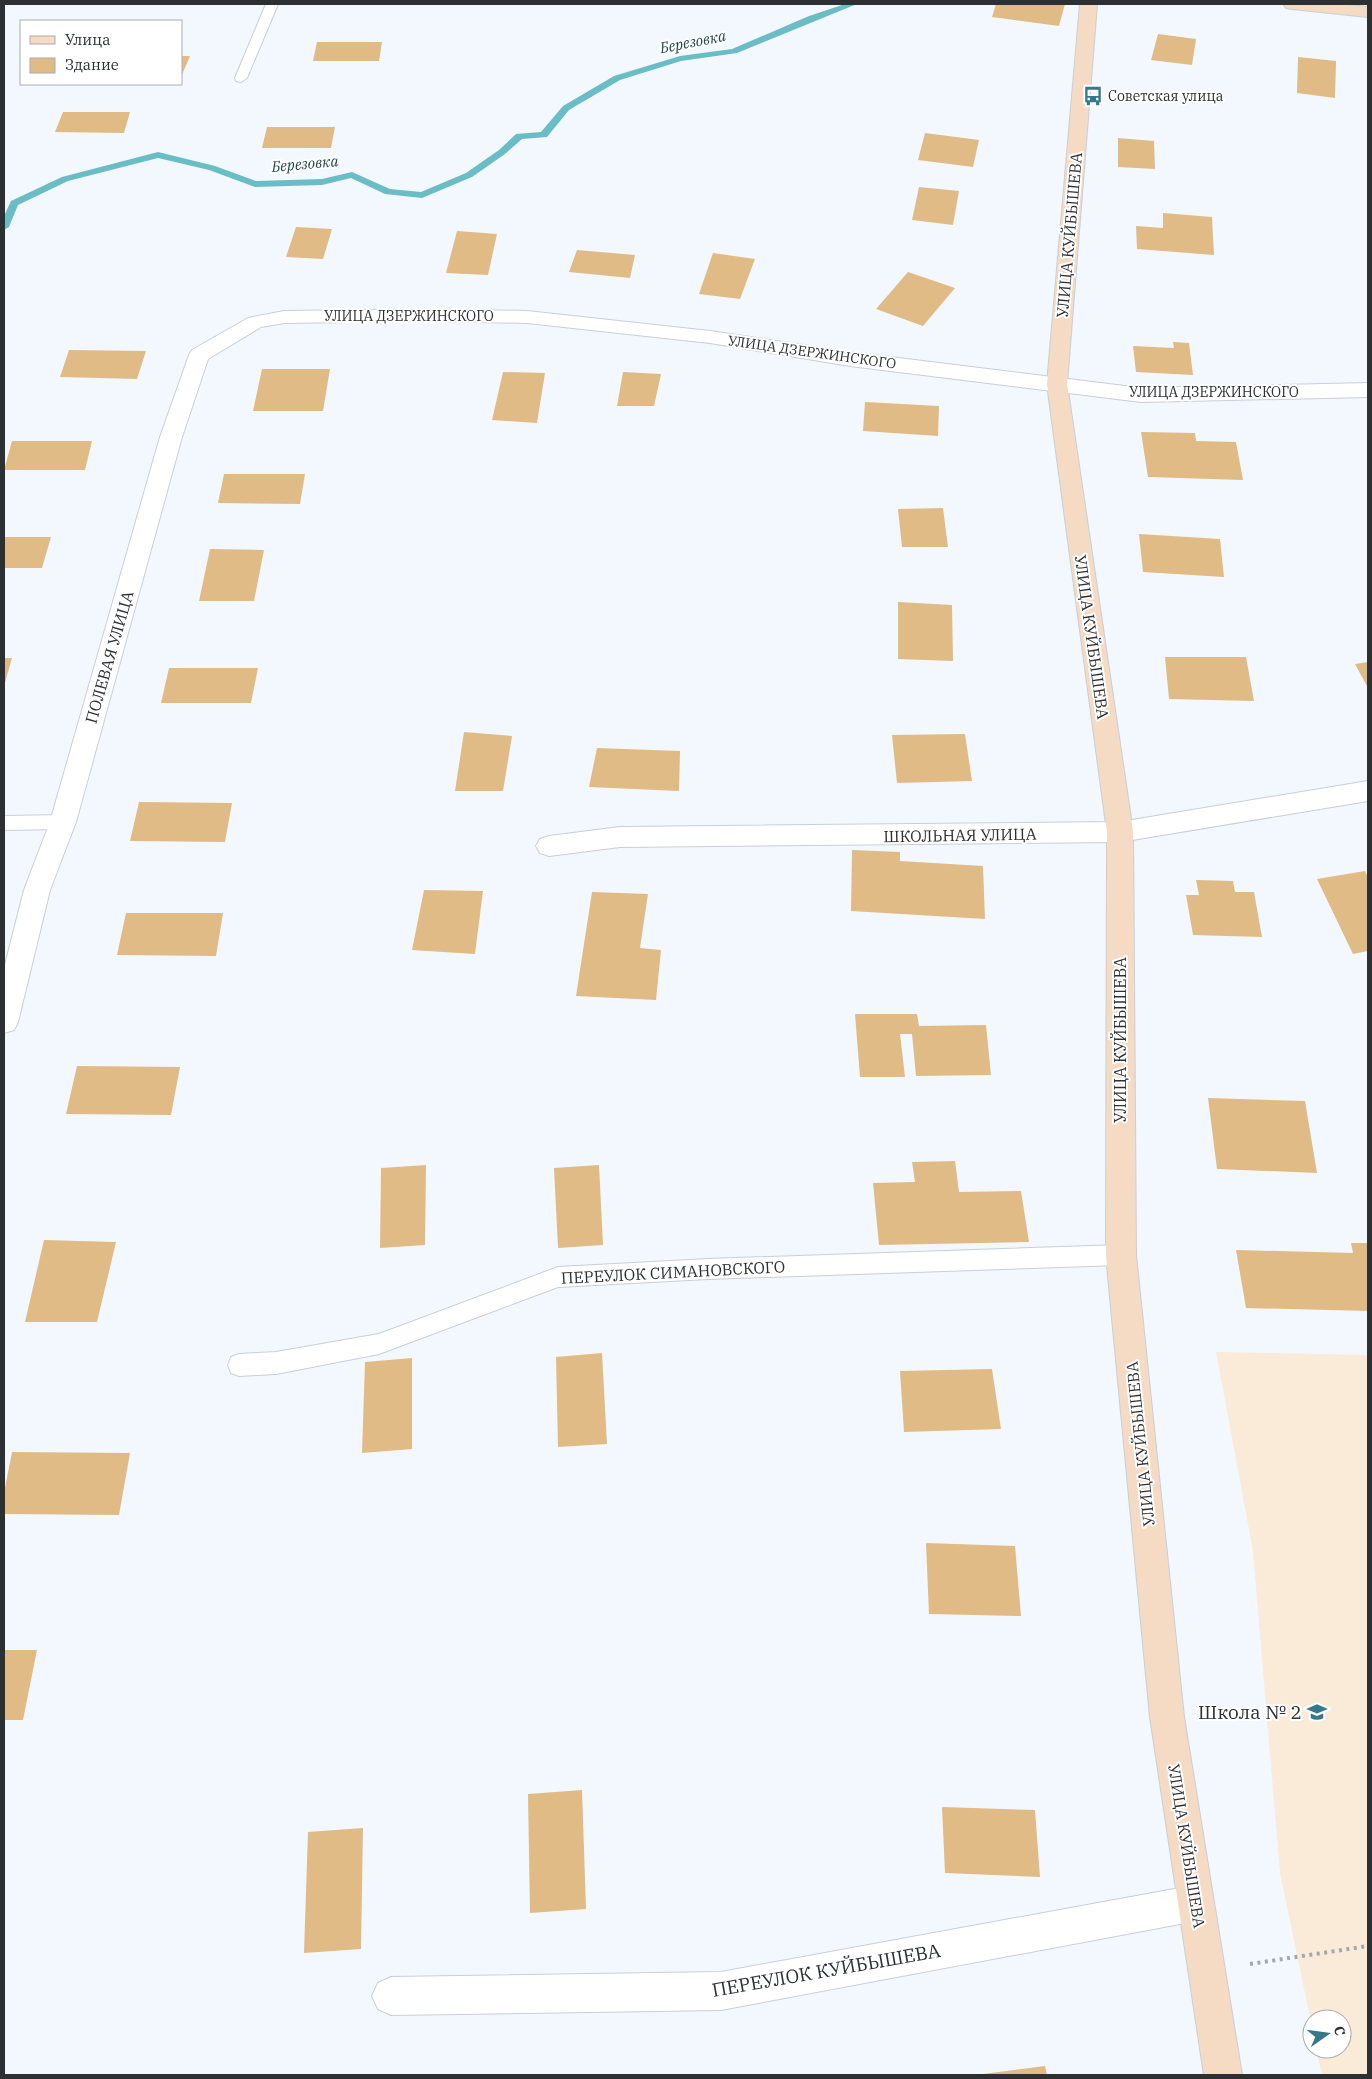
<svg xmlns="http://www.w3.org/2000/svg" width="1372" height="2079" viewBox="0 0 1372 2079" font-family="'IBM Plex Serif',serif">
<rect width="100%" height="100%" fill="#f3f8fe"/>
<path fill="#faead8" d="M 1216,1352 L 1368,1355 L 1368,2075 L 1322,2075 L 1316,2049 L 1342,2049 L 1342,2019 L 1312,2019 L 1312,2027 L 1280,1873 L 1253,1551 Z"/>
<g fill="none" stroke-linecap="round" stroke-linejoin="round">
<path fill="#6abdc4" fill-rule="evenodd" d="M 845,4 L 857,4 L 737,53 L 681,61 L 620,80 L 569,110 L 547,137 L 522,139 L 505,154 L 472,177 L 422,198 L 385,194 L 351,178 L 322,185 L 255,187 L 209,170 L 158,158 L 68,181 L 18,205 L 9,227 L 4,230 L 4,216 L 11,201 L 62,177 L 158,152 L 215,166 L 256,181 L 322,179 L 352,172 L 390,189 L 421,192 L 466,173 L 499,150 L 516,134 L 541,132 L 563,106 L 614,76 L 680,56 L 732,49 L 809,16 Z"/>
</g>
<g fill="#e0bb86">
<path d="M 996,4 L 1065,4 L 1059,26 L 992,17 Z"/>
<path d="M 1158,34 L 1196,39 L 1192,65 L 1151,60 Z"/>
<path d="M 317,42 L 382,42 L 379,61 L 313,61 Z"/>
<path d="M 181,56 L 190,56 L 181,77 Z"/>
<path d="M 1298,57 L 1336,61 L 1335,98 L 1297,93 Z"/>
<path d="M 63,112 L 130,112 L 124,133 L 55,132 Z"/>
<path d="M 267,127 L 335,127 L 331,148 L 262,148 Z"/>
<path d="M 925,133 L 979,140 L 973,167 L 918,160 Z"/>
<path d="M 1118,138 L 1154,141 L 1155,169 L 1118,167 Z"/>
<path d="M 919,187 L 959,191 L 953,225 L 912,220 Z"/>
<path d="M 1163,213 L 1212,217 L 1214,255 L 1137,249 L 1136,226 L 1163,228 Z"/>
<path d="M 296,227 L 332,229 L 323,259 L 286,257 Z"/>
<path d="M 457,231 L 497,234 L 488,275 L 446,273 Z"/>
<path d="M 577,250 L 635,255 L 630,278 L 569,272 Z"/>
<path d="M 713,253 L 755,259 L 740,299 L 699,294 Z"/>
<path d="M 908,272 L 955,288 L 923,326 L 876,309 Z"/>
<path d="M 1173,342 L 1189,343 L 1193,375 L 1136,372 L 1133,346 L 1174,348 Z"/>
<path d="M 69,350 L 146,351 L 137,379 L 60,377 Z"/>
<path d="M 262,369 L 330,369 L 323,411 L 253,411 Z"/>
<path d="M 503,372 L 545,373 L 537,423 L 492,420 Z"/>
<path d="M 623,372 L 661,374 L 654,406 L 617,406 Z"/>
<path d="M 865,402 L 939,406 L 938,436 L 863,431 Z"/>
<path d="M 1141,432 L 1195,433 L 1196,441 L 1236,442 L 1243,480 L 1148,477 Z"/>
<path d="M 12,441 L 92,441 L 85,470 L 4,470 Z"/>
<path d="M 224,474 L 305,474 L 300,504 L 218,503 Z"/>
<path d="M 943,508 L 948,547 L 902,547 L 898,509 Z"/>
<path d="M 1139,534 L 1220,539 L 1224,577 L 1143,572 Z"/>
<path d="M 4,537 L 51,537 L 42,568 L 4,568 Z"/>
<path d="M 210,549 L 264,550 L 254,601 L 199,601 Z"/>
<path d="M 898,602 L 952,605 L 953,661 L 898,659 Z"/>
<path d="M 1165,657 L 1246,657 L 1254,701 L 1169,699 Z"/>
<path d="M 4,658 L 12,658 L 4,686 Z"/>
<path d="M 1368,662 L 1368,688 L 1355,664 Z"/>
<path d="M 169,668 L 258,668 L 251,703 L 161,703 Z"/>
<path d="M 464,732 L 512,736 L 503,791 L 455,791 Z"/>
<path d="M 965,734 L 972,781 L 897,783 L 892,735 Z"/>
<path d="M 597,748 L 680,751 L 679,791 L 589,787 Z"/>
<path d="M 139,802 L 232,803 L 225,842 L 130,841 Z"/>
<path d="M 852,850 L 900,852 L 900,861 L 983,866 L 985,919 L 851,911 Z"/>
<path d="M 1365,871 L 1368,878 L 1368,951 L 1353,954 L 1317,879 Z"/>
<path d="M 1196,880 L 1233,881 L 1235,892 L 1254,892 L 1262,937 L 1193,935 L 1186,895 L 1199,895 Z"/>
<path d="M 424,890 L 483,891 L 475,954 L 412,950 Z"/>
<path d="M 592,892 L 648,894 L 640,948 L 661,950 L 656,1000 L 576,996 Z"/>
<path d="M 126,913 L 223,913 L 216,956 L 117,955 Z"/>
<path d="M 855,1014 L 917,1014 L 919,1026 L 986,1025 L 991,1075 L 916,1076 L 912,1034 L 900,1034 L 905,1077 L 860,1077 Z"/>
<path d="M 77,1066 L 180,1067 L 171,1115 L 66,1114 Z"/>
<path d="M 1208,1098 L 1305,1101 L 1317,1173 L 1217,1169 Z"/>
<path d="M 955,1161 L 959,1192 L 1021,1191 L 1029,1242 L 879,1245 L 873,1183 L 915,1182 L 912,1162 Z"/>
<path d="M 426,1165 L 425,1245 L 380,1248 L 381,1168 Z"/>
<path d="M 599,1165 L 603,1245 L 558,1248 L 554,1168 Z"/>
<path d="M 44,1240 L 116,1242 L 97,1322 L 25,1322 Z"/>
<path d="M 1351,1243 L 1368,1243 L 1368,1311 L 1246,1308 L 1236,1250 L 1353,1253 Z"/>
<path d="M 602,1353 L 607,1444 L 558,1447 L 556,1357 Z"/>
<path d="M 412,1358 L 412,1449 L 362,1453 L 365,1362 Z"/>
<path d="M 992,1369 L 1001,1429 L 904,1432 L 900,1371 Z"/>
<path d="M 12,1452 L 130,1453 L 119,1515 L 4,1514 L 4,1493 Z"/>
<path d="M 926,1543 L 1015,1546 L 1021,1616 L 929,1614 Z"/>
<path d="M 4,1650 L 37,1650 L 23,1720 L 4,1720 Z"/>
<path d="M 582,1790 L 586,1909 L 530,1913 L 528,1794 Z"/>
<path d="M 942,1807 L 1035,1810 L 1040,1877 L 945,1873 Z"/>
<path d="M 363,1828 L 361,1949 L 304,1953 L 308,1832 Z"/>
<path d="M 1045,2066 L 1047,2075 L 983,2075 L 983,2074 Z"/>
</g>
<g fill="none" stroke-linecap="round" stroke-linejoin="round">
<defs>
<g id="lane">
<path d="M 266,4 L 278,4 L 247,78 L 241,82 L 236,81 L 235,78 Z"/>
<path d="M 63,815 L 70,817 L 72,822 L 70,827 L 63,829 L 4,830 L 4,816 Z"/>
<path d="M 1121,1245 L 1129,1248 L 1132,1255 L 1129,1262 L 1121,1265 L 708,1279 L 558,1287 L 379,1354 L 276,1374 L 239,1376 L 231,1373 L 228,1365 L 231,1357 L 239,1354 L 276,1352 L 379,1334 L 558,1267 L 708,1259 Z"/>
</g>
<g id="street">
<path d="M 428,309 L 527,311 L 710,331 L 850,352 L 1141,388 L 1368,383 L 1368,397 L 1141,402 L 850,366 L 710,343 L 527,323 L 428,321 L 284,323 L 261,327 L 208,359 L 182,437 L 76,822 L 50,890 L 18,1022 L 14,1030 L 4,1033 L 4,969 L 24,890 L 50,822 L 160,437 L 189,355 L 192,350 L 248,318 L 284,311 Z"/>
<path d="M 1368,781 L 1368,801 L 1120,842 L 620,847 L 549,856 L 540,853 L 536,846 L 540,839 L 549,836 L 620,827 L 1120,822 Z"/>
<path d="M 1196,1885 L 1209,1890 L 1214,1903 L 1209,1916 L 1196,1921 L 721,2010 L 391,2015 L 378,2009 L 372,1996 L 378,1983 L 391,1977 L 721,1972 Z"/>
</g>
<g id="secondary">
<path d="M 1080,4 L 1097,4 L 1067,384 L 1133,832 L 1136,1255 L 1184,1717 L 1242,2075 L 1204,2075 L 1150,1717 L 1106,1255 L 1107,832 L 1047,384 Z"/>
<path d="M 1283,4 L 1338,4 L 1368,7 L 1368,17 L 1292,9 L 1286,8 Z"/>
</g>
</defs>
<use href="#lane" stroke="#c8cfd7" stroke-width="2"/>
<use href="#street" stroke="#c8cfd7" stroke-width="2"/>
<use href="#secondary" stroke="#c8cfd7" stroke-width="2"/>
<path stroke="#a4a8ad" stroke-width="4" stroke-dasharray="3 4.5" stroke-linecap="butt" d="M 1250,1964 L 1368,1946"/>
<use href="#lane" fill="#fff" fill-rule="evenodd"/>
<use href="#street" fill="#fff" fill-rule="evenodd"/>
<use href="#secondary" fill="#f5dbc3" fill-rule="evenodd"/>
</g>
<defs>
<symbol id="bus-bare" viewBox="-9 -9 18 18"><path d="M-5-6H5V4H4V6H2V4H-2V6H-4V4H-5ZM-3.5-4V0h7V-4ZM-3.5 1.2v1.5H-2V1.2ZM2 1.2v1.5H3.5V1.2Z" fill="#357889" stroke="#fff" stroke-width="2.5" paint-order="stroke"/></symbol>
<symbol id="school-bare" viewBox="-9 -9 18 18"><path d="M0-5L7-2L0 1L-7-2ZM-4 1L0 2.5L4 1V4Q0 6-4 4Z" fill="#357889" stroke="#fff" stroke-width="2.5" paint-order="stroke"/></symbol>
</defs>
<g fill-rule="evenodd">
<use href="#bus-bare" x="1079" y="82" width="28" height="28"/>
<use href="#school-bare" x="1303" y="1698" width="28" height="28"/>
</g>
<g text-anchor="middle" stroke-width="4" stroke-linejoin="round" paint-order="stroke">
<g font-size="14" fill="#2d3033" stroke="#fff" text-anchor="start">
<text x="1108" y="101">Советская улица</text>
</g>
<g font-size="14" fill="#2d3033" stroke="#fff">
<text x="409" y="321">УЛИЦА ДЗЕРЖИНСКОГО</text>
<text transform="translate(812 352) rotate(8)" y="5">УЛИЦА ДЗЕРЖИНСКОГО</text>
<text x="1214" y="397">УЛИЦА ДЗЕРЖИНСКОГО</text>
</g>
<g font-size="15" font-style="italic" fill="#20474a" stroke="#fff">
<text transform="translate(693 42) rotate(-11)" y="5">Березовка</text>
<text transform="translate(305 164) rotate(-5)" y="5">Березовка</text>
</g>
<g font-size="16" fill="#2d3033" stroke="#fff">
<text transform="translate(1069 235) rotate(-85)" y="6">УЛИЦА КУЙБЫШЕВА</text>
<text transform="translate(1092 637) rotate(82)" y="6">УЛИЦА КУЙБЫШЕВА</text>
<text transform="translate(109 657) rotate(-74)" y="6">ПОЛЕВАЯ УЛИЦА</text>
<text transform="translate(960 835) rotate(-1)" y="6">ШКОЛЬНАЯ УЛИЦА</text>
<text transform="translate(1120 1040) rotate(-90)" y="6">УЛИЦА КУЙБЫШЕВА</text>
<text transform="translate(673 1272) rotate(-3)" y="6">ПЕРЕУЛОК СИМАНОВСКОГО</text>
<text transform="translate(1140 1444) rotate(-96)" y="6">УЛИЦА КУЙБЫШЕВА</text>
<text transform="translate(1187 1846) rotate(81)" y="6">УЛИЦА КУЙБЫШЕВА</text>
</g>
<g font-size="19" fill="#2d3033" stroke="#fff" text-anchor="end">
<text x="1302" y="1719">Школа № 2</text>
</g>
<g font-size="19" fill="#2d3033" stroke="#fff">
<text transform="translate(826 1970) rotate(-10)" y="7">ПЕРЕУЛОК КУЙБЫШЕВА</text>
</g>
</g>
<rect width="1372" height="2079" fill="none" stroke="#2d3033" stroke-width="10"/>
<rect x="20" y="20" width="162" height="65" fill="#ffffff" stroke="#abacad"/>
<rect x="30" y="36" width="25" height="8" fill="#f5dbc3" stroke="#abacad"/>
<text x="65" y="45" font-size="15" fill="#2d3033">Улица</text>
<rect x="30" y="58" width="25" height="15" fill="#e0bb86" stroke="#abacad"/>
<text x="65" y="70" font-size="15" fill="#2d3033">Здание</text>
<g transform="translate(1327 2034) rotate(76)"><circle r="24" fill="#ffffff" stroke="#abacad"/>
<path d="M0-4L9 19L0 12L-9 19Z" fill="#357889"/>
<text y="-8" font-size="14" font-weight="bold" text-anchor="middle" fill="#2d3033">С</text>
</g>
</svg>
